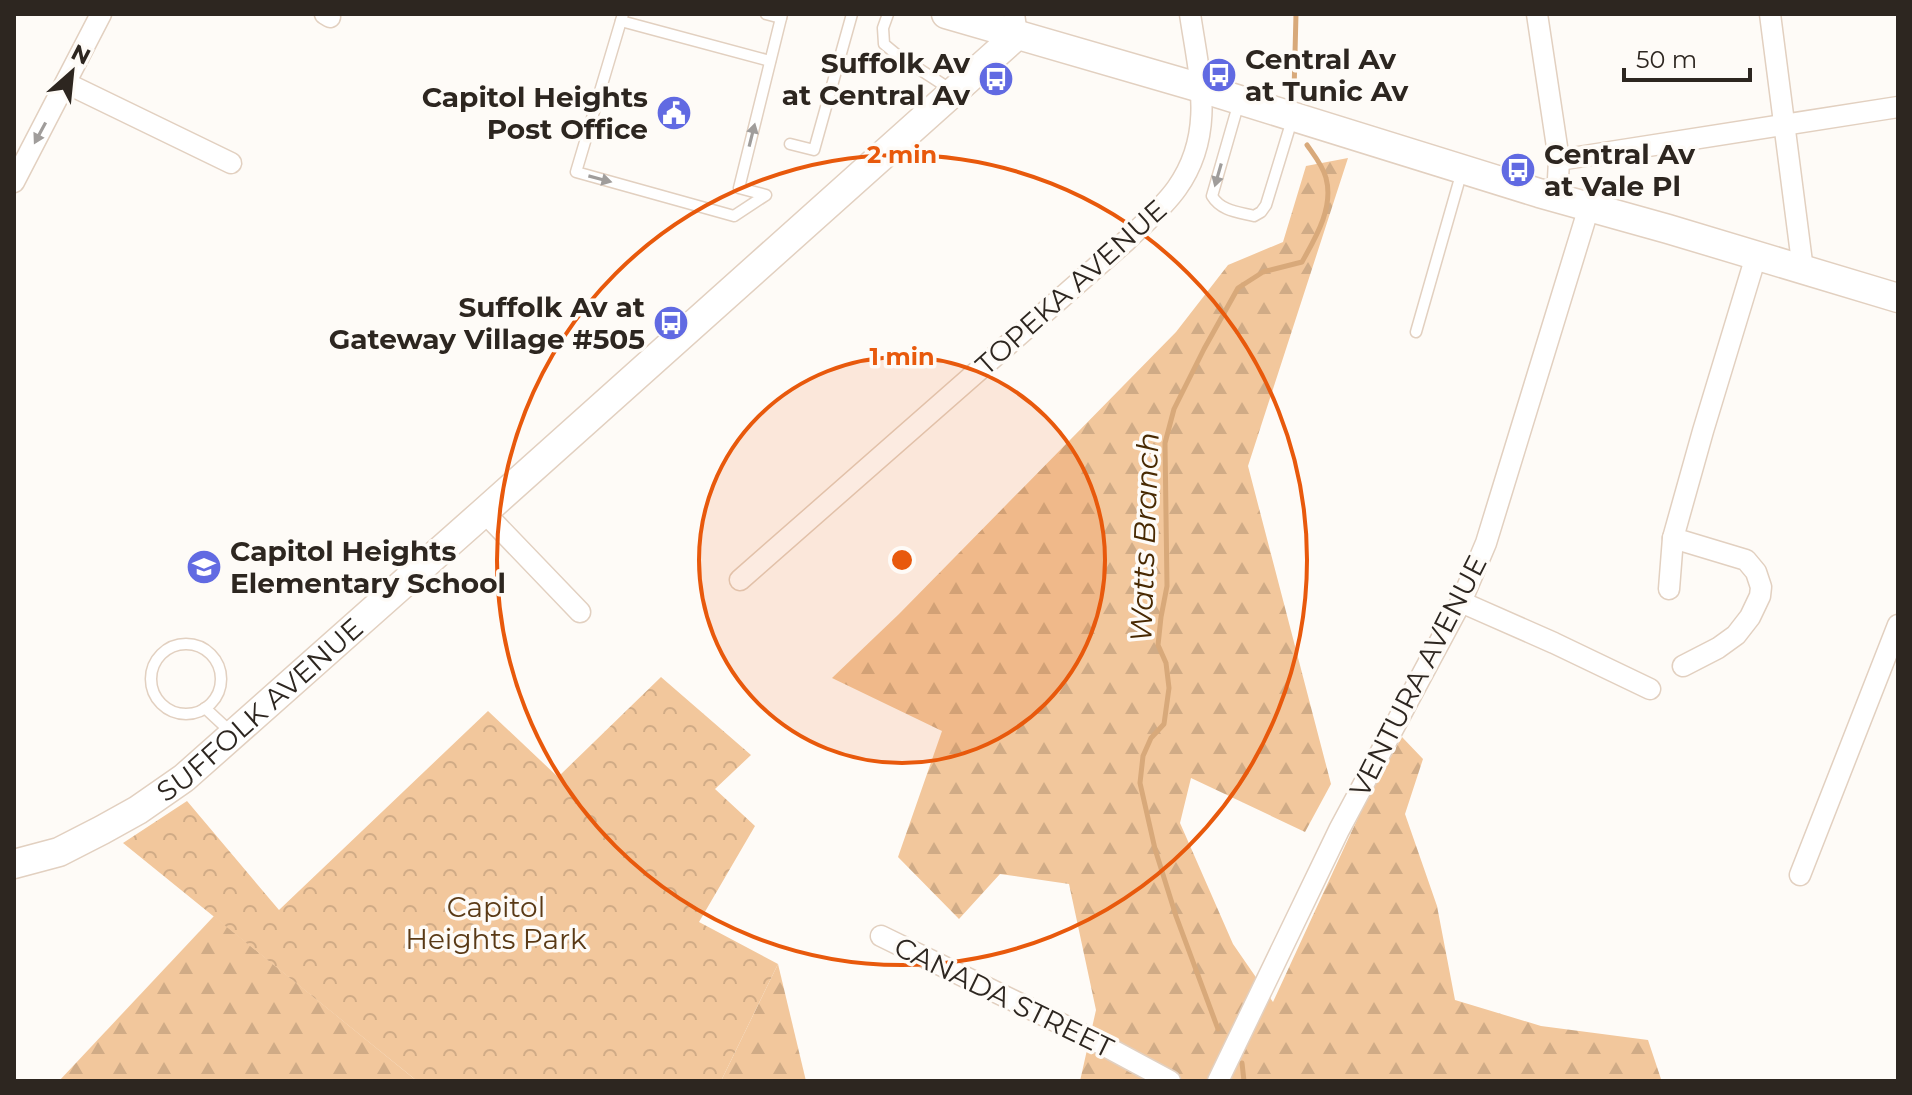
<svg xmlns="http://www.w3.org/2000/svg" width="1912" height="1095" viewBox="0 0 1912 1095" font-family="Montserrat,sans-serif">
<defs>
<pattern id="forest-firs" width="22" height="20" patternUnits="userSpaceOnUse" patternTransform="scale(2)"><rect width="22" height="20" fill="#f2c79c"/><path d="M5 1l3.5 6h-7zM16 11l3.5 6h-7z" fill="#d0ab86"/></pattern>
<pattern id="park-crowns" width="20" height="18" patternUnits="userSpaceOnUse" patternTransform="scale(2)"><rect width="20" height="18" fill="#f2c79c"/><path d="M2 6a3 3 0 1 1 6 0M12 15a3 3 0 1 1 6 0" fill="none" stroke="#d0ab86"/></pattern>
</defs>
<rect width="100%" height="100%" fill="#fefbf7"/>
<g fill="url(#forest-firs)">
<path d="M 1348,158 L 1248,466 L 1331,784 L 1305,832 L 1191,778 L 1180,823 L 1233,944 L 1273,1002 L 1368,796 L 1402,737 L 1423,759 L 1405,814 L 1437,906 L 1455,1000 L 1541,1026 L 1648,1040 L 1661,1079 L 1660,1081 L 1080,1081 L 1096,1010 L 1069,884 L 1000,874 L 959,919 L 898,857 L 942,731 L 832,678 L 899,614 L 1176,332 L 1228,265 L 1283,242 L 1306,166 Z"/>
<path d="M 214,916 L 417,1081 L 59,1081 Z"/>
<path d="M 778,964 L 806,1081 L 721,1081 Z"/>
</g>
<path fill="url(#park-crowns)" d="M 661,677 L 751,755 L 715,789 L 755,826 L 699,922 L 778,964 L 721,1081 L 417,1081 L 123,843 L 187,801 L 279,910 L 488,711 L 558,777 Z"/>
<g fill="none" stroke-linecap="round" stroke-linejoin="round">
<g stroke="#d8a97a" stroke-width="5">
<path d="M 1294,92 L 1296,14"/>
<path d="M 1218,1029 L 1176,916 L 1155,849 L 1140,783 L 1143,756 L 1151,738 L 1164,724 L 1169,688 L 1166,663 L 1158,645 L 1161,617 L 1167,586 L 1165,443 L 1174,409 L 1204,349 L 1238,288 L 1263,272 L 1302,262 C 1316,237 1334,207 1326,178 C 1323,166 1314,155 1307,145"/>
<path d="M 1242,1063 L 1244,1081"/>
</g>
<defs>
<g id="lane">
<path d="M 623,14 L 576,172 L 734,216 L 766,195 L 739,188 L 782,14"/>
<path d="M 766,14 L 781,18"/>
<path d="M 888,14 L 883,28 L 884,44 L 896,54 L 953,91"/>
<path d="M 621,21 L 770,61"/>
<path d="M 1239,102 L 1212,196 C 1221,211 1238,212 1254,216 L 1261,212 L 1266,205 L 1292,120"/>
<path d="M 790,144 L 814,150 L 852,14"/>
<path d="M 1416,332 L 1462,171"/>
<circle cx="186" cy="679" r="35"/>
<path d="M 205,708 L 233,734"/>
</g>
<g id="street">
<path d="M 325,14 L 330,17"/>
<path d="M 1014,14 L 1017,35"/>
<path d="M 1537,14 L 1559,160 L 1557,198"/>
<path d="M 1770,14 L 1803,270"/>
<path d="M 66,83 L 231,163"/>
<path d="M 1559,160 L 1898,107"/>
<path d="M 14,182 L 101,14"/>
<path d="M 484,512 L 580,612"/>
<path d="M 1673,538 L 1746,560 L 1756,572 L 1761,587 L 1760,596 L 1750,617 L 1736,635 L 1718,648 L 1683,666"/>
<path d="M 740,580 L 1126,241 C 1143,224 1163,208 1177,188 C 1216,133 1199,75 1190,14"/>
<path d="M 1669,589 L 1673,538 L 1703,431 L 1756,256"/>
<path d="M 1461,602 L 1554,643 L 1650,689"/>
<path d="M 1800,875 L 1898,625"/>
<path d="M 881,936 L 1090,1038 L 1170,1081"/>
<path d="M 1218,1081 L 1339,830 L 1461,602 L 1486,543 L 1589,207"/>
</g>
<g id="secondary">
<path d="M 946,14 L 1201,88 L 1539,193 L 1668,229 L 1898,298"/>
<path id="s1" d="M 14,864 L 59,852 L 102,830 L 138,810 L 184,778 L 484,512 L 1017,35"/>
</g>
</defs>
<use href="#lane" stroke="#e2d0c0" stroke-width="13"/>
<use href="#street" stroke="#e2d0c0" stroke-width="23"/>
<use href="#secondary" stroke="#e2d0c0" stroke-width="31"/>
<use href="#lane" stroke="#fff" stroke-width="10"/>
<use href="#street" stroke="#fff" stroke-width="20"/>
<use href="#secondary" stroke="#fff" stroke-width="28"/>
</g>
<defs><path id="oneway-solid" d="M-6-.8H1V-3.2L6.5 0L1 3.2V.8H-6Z" transform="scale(2)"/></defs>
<g fill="#a09d9b">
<use href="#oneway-solid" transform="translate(40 133) rotate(118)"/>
<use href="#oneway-solid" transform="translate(752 135) rotate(-76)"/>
<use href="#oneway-solid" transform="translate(1218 175) rotate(106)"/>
<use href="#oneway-solid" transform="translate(600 179) rotate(15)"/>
</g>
<circle cx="902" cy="560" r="203" fill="#e8590c" fill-opacity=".12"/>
<g fill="none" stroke="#e8590c" stroke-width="4">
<circle cx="902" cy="560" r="203"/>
<circle cx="902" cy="560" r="405"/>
</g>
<defs>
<symbol id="bus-disc" viewBox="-11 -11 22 22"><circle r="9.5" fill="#616ae2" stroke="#fefbf7"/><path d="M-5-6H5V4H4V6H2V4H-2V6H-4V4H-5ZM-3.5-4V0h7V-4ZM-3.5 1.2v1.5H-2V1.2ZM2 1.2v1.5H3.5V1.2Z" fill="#fff"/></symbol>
<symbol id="civic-disc" viewBox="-11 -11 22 22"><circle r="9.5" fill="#616ae2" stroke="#fefbf7"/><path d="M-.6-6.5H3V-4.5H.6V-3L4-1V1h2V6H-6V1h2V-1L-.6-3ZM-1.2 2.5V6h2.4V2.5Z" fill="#fff"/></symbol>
<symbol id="school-disc" viewBox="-11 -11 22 22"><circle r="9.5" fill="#616ae2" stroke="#fefbf7"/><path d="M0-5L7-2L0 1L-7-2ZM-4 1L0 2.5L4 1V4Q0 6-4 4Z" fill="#fff"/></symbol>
</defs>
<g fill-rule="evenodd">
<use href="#bus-disc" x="1199" y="55" width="40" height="40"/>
<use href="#bus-disc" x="976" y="59" width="40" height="40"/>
<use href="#civic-disc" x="654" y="93" width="40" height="40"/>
<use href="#bus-disc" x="1498" y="150" width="40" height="40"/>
<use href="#bus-disc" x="651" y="303" width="40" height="40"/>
<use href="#school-disc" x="184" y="547" width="40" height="40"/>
</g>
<g text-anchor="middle" stroke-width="7" stroke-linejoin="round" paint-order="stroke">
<g font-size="28" font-weight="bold" fill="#2d2620" stroke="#fefbf7" text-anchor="start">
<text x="1245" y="69">Central Av<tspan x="1245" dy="32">at Tunic Av</tspan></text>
<text x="970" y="73" text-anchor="end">Suffolk Av<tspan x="970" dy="32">at Central Av</tspan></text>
<text x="648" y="107" text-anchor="end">Capitol Heights<tspan x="648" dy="32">Post Office</tspan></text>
<text x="1544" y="164">Central Av<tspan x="1544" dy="32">at Vale Pl</tspan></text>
<text x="645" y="317" text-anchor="end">Suffolk Av at<tspan x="645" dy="32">Gateway Village #505</tspan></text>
<text x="230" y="561">Capitol Heights<tspan x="230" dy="32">Elementary School</tspan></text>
</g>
<g font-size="28" fill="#2d2620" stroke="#fefbf7">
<text transform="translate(1071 287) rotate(-42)" y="10">TOPEKA AVENUE</text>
<text transform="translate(1418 676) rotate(-63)" y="10">VENTURA AVENUE</text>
<text dy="10" stroke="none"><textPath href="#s1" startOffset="294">SUFFOLK AVENUE</textPath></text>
<text transform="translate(1004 997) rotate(26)" y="10">CANADA STREET</text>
</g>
<g font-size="28" fill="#5a3a16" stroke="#fefbf7">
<text x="496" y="917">Capitol<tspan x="496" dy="32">Heights Park</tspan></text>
</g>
<g font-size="30" font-style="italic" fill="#482902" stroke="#fefbf7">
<text transform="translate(1145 537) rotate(-88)" y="10">Watts Branch</text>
</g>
</g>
<circle cx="902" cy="560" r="12" fill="#e8590c" stroke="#fefbf7" stroke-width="4"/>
<g font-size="24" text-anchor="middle" font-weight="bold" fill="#e8590c" stroke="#fefbf7" stroke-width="7" stroke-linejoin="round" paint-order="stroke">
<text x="902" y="163">2 min</text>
<text x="902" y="365">1 min</text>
</g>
<rect width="1912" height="1095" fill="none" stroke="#2d2620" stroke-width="32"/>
<g transform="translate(72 72) rotate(27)" stroke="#fefbf7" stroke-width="6" paint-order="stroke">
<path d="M0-6L14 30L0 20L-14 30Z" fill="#2d2620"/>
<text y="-12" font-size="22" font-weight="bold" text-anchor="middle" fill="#2d2620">N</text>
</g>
<path d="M1624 68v12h126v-12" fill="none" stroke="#2d2620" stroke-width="4"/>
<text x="1636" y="68" font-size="24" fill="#2d2620" stroke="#fefbf7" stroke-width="6" paint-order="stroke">50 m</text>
</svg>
